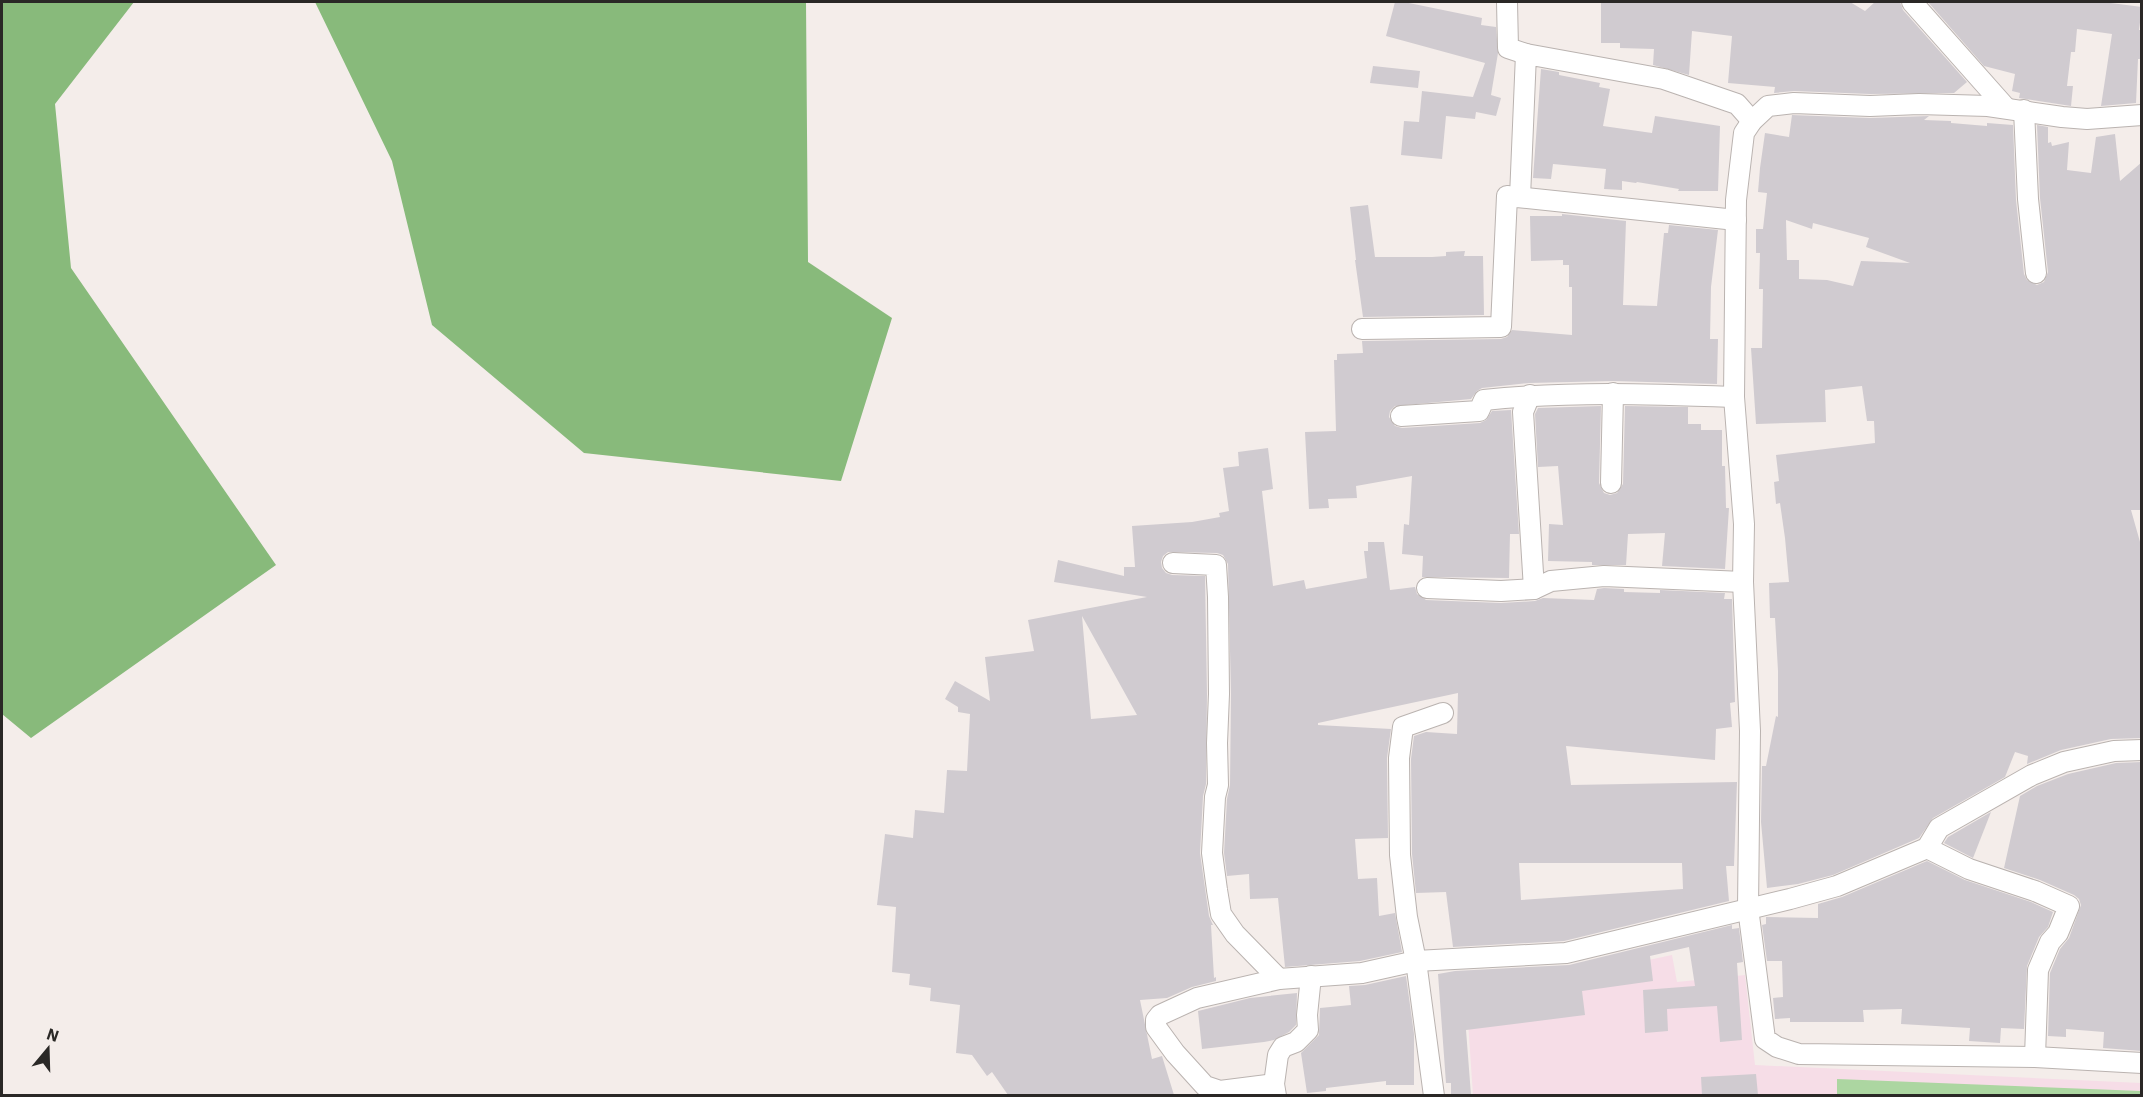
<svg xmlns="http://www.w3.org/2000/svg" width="2143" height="1097" viewBox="0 0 2143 1097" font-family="'IBM Plex Sans',sans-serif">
<rect width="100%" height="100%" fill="#f4edea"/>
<path fill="#f6dde7" d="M 1672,955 L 1677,982 L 1745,975 L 1755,1065 L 2141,1083 L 2141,1095 L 1473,1095 L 1466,992 L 1592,972 Z"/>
<path fill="#acd6a1" d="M 1837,1079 L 2141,1091 L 2141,1095 L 1837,1095 Z"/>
<g fill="#88ba7b">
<path d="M 2,2 L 134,2 L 55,104 L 71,268 L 276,565 L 31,738 L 2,714 Z"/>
<path d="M 315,2 L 806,2 L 808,262 L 892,318 L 841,481 L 584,453 L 432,325 L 392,161 Z"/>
</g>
<g fill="#d0cbd0" fill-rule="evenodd">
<path d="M 1395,2 L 1404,2 L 1482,18 L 1481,25 L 1496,27 L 1498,53 L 1491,95 L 1501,98 L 1496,116 L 1476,112 L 1475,119 L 1446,116 L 1442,159 L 1401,155 L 1404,121 L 1419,122 L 1422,91 L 1473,97 L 1485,63 L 1386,36 Z"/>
<path d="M 1601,2 L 1850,2 L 1865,11 L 1875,2 L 1900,2 L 1903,10 L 1967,82 L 1954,93 L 1870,94 L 1794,91 L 1774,93 L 1775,87 L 1728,83 L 1732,36 L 1692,31 L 1689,75 L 1653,65 L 1654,49 L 1620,48 L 1620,43 L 1601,43 Z"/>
<path d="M 1928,2 L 2103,2 L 2142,7 L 2139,30 L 2142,30 L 2142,59 L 2138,59 L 2136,103 L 2101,106 L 2112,34 L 2077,29 L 2075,52 L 2071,52 L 2067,86 L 2073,86 L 2071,106 L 2019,98 L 2020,93 L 2012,91 L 2015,74 L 1984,66 Z"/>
<path d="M 1373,66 L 1420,71 L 1418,88 L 1370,83 Z"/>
<path d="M 1541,69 L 1559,72 L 1559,75 L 1600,83 L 1599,87 L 1610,89 L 1603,126 L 1652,133 L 1655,116 L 1720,126 L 1718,191 L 1678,191 L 1679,189 L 1637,182 L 1636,183 L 1622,181 L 1622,190 L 1604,189 L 1606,169 L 1553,164 L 1551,179 L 1533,178 Z"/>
<path d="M 1792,115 L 1870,118 L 1929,116 L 1924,120 L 1951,121 L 1951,123 L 1987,126 L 1987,123 L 2013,125 L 2016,200 L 2024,274 L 2027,280 L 2037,285 L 2044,282 L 2048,272 L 2040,198 L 2037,125 L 2048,127 L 2048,143 L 2051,142 L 2052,146 L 2069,142 L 2067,170 L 2091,173 L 2096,137 L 2115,134 L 2120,181 L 2142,162 L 2142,510 L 2131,510 L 2142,549 L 2142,738 L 2111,739 L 2061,750 L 2027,764 L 2028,756 L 2015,752 L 2005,777 L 1933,818 L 1919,838 L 1833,875 L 1798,884 L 1767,888 L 1761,822 L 1762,766 L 1766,766 L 1776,716 L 1778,717 L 1778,671 L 1775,618 L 1770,618 L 1769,583 L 1789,582 L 1785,538 L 1780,503 L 1776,504 L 1774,482 L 1779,481 L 1776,455 L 1875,443 L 1874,421 L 1867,421 L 1862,386 L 1825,390 L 1826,422 L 1756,424 L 1751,348 L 1762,348 L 1763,289 L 1759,289 L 1760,253 L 1756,253 L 1756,229 L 1763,229 L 1767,193 L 1758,192 L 1760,168 L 1765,133 L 1789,137 ZM 1786,220 L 1812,229 L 1813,223 L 1869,238 L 1866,247 L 1910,263 L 1861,261 L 1853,286 L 1827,280 L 1799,279 L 1799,260 L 1787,260 Z"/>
<path d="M 1368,205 L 1375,257 L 1432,257 L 1446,256 L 1446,252 L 1465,251 L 1464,256 L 1483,256 L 1484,315 L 1363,317 L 1355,260 L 1356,260 L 1350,207 Z"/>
<path d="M 1562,214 L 1626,221 L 1623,305 L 1657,306 L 1664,233 L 1668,233 L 1669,225 L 1718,230 L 1711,287 L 1710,339 L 1718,339 L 1717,384 L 1613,381 L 1529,383 L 1482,388 L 1477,391 L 1471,399 L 1395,406 L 1390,411 L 1389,417 L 1395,426 L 1402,428 L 1480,423 L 1486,420 L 1492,411 L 1511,410 L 1519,534 L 1510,534 L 1509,578 L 1422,577 L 1423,556 L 1402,554 L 1404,524 L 1409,525 L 1412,476 L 1356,486 L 1357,498 L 1328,499 L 1329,508 L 1309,509 L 1305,432 L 1336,431 L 1334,360 L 1337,360 L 1337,354 L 1363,353 L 1362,341 L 1501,339 L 1507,337 L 1512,330 L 1572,335 L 1572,287 L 1569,287 L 1569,265 L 1563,265 L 1563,260 L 1531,261 L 1530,216 L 1562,216 Z"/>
<path d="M 1601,406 L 1599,483 L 1604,493 L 1610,495 L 1617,493 L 1623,484 L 1625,406 L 1688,407 L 1688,424 L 1701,424 L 1701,430 L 1722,430 L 1722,466 L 1725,466 L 1726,508 L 1729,508 L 1725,569 L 1662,566 L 1665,533 L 1628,534 L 1626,565 L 1592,565 L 1592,562 L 1548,561 L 1549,524 L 1563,525 L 1558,466 L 1538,467 L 1535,414 L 1538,408 Z"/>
<path d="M 1268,448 L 1273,489 L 1262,491 L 1273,586 L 1304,580 L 1306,589 L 1367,578 L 1364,551 L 1368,551 L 1368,542 L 1384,542 L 1390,590 L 1415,587 L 1417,594 L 1426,600 L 1501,603 L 1535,601 L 1543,598 L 1594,600 L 1597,589 L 1604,588 L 1624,589 L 1624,592 L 1660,593 L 1660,590 L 1725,593 L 1724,599 L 1732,599 L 1735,702 L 1730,703 L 1732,727 L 1716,729 L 1715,760 L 1566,746 L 1571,785 L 1737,782 L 1734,866 L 1726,866 L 1729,901 L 1564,941 L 1453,947 L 1446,892 L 1416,893 L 1412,854 L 1411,759 L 1414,736 L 1426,732 L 1457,734 L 1458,693 L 1318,723 L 1318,725 L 1391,729 L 1387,758 L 1388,838 L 1355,839 L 1358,879 L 1377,878 L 1379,916 L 1395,913 L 1402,952 L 1360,961 L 1285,967 L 1278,898 L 1250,899 L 1249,874 L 1227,876 L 1224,853 L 1227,799 L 1230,785 L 1231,694 L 1228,564 L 1223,555 L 1217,553 L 1168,552 L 1163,556 L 1161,562 L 1162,568 L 1166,573 L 1172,575 L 1205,576 L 1207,694 L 1206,784 L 1203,796 L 1200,853 L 1209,916 L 1212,923 L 1213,925 L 1211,925 L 1214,978 L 1216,977 L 1216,981 L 1192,987 L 1167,998 L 1140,1000 L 1152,1059 L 1162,1056 L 1174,1095 L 1008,1095 L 992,1072 L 987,1076 L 972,1055 L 956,1053 L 960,1005 L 930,1001 L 931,988 L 909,985 L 910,974 L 892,972 L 896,907 L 877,905 L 885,834 L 913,838 L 915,810 L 944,813 L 947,770 L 967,771 L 970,714 L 958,712 L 958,707 L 945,699 L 955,681 L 990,701 L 985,657 L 1034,651 L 1028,620 L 1147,597 L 1054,582 L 1058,560 L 1124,576 L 1124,567 L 1135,567 L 1132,526 L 1192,522 L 1220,517 L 1219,513 L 1229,511 L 1223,468 L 1239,466 L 1238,452 ZM 1082,616 L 1137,715 L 1091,719 ZM 1519,863 L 1682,863 L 1683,889 L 1521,900 Z"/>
<path d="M 2142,762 L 2142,1051 L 2103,1048 L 2104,1032 L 2066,1029 L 2066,1037 L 2048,1036 L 2050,973 L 2060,949 L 2069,938 L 2081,905 L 2079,899 L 2074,895 L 2040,880 L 2004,868 L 2020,796 L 2037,786 L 2068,774 L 2116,763 Z"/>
<path d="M 1991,812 L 1973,858 L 1944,843 L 1948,837 Z"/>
<path d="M 1927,861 L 1965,880 L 2031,902 L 2053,912 L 2048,927 L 2039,937 L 2027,966 L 2024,1029 L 2001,1028 L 2000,1043 L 1969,1041 L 1970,1028 L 1901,1024 L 1902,1009 L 1863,1010 L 1864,1022 L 1790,1022 L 1790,1018 L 1775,1019 L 1773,998 L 1783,997 L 1782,961 L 1767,961 L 1762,925 L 1766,924 L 1766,917 L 1818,918 L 1818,904 L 1842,897 Z"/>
<path d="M 1732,925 L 1732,929 L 1739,928 L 1743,962 L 1737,963 L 1742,1040 L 1720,1042 L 1717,1006 L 1667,1009 L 1668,1031 L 1645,1033 L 1643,990 L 1695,986 L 1689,947 L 1650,956 L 1653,981 L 1582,991 L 1585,1015 L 1466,1030 L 1471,1095 L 1451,1095 L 1451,1083 L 1446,1083 L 1438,974 L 1455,971 L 1569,965 Z"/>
<path d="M 1406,976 L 1414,1034 L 1414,1085 L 1386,1085 L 1386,1081 L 1326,1088 L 1326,1091 L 1307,1093 L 1301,1053 L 1319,1035 L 1320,1008 L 1351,1005 L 1349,986 L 1365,985 Z"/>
<path d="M 1297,993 L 1296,1025 L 1289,1032 L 1274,1040 L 1264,1042 L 1202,1049 L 1198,1011 L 1250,998 Z"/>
<path d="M 1756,1074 L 1758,1095 L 1702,1095 L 1701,1077 Z"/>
</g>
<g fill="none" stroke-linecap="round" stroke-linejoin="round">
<defs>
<g id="street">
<path d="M 1507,2 L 1508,48 L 1526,54"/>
<path d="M 1912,2 L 2006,108"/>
<path d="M 2024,110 L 2028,199 L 2036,273"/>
<path d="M 2142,115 L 2087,119 L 2062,117 L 1988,106 L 1919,104 L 1870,106 L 1794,103 L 1768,106 L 1752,121 L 1744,133 L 1736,200 L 1734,397 L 1744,524 L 1743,582 L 1750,731 L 1748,908 L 1765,1039 L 1777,1047 L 1799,1054 L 2035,1057 L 2142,1063"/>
<path d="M 1520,197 L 1526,54 L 1664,79 L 1737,104 L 1752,121"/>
<path d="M 1362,329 L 1501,327 L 1507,196 L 1736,220"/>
<path d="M 1530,395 L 1523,412 L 1534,589"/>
<path d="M 1401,416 L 1479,411 L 1484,400 C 1568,391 1651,394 1734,397"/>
<path d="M 1611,483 L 1613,393"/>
<path d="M 1173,563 L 1216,565 L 1218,597 L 1219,694 L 1217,743 L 1218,785 L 1215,797 L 1212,853 L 1217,890 L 1221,914 L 1235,934 L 1279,979"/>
<path d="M 1427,588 L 1501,591 L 1534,589 L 1551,581 L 1604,576 L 1743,582"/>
<path d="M 1927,848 L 1969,869 L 2035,891 L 2069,906 L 2058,933 L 2050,942 L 2038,970 L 2035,1057"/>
<path d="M 1274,1084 L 1220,1091 L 1205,1086 L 1175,1053 L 1156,1027 L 1156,1020 L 1160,1015 L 1197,998 L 1279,979 L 1362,973 L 1416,961 L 1566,953 L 1790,899 L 1837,886 L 1927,848 L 1939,828 L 2032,775 L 2064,762 L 2114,751 L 2142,750"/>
<path d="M 1276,1096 L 1274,1084 L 1278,1055 L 1283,1047 L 1296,1042 L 1308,1030 L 1307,1015 L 1311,976"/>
<path d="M 1434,1096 L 1416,961 L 1407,917 L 1400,855 L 1399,758 L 1403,727 L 1443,713"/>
</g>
</defs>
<use href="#street" stroke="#bab3b0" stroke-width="22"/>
<use href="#street" stroke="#fff" stroke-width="20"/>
</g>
<rect width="2143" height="1097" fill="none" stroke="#2a2826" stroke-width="6"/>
<g transform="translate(48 1049) rotate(19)" stroke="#f4edea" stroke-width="4.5" paint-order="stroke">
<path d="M0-4.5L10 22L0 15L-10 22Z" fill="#2a2826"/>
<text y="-9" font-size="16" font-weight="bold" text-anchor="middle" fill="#2a2826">N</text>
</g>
</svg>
